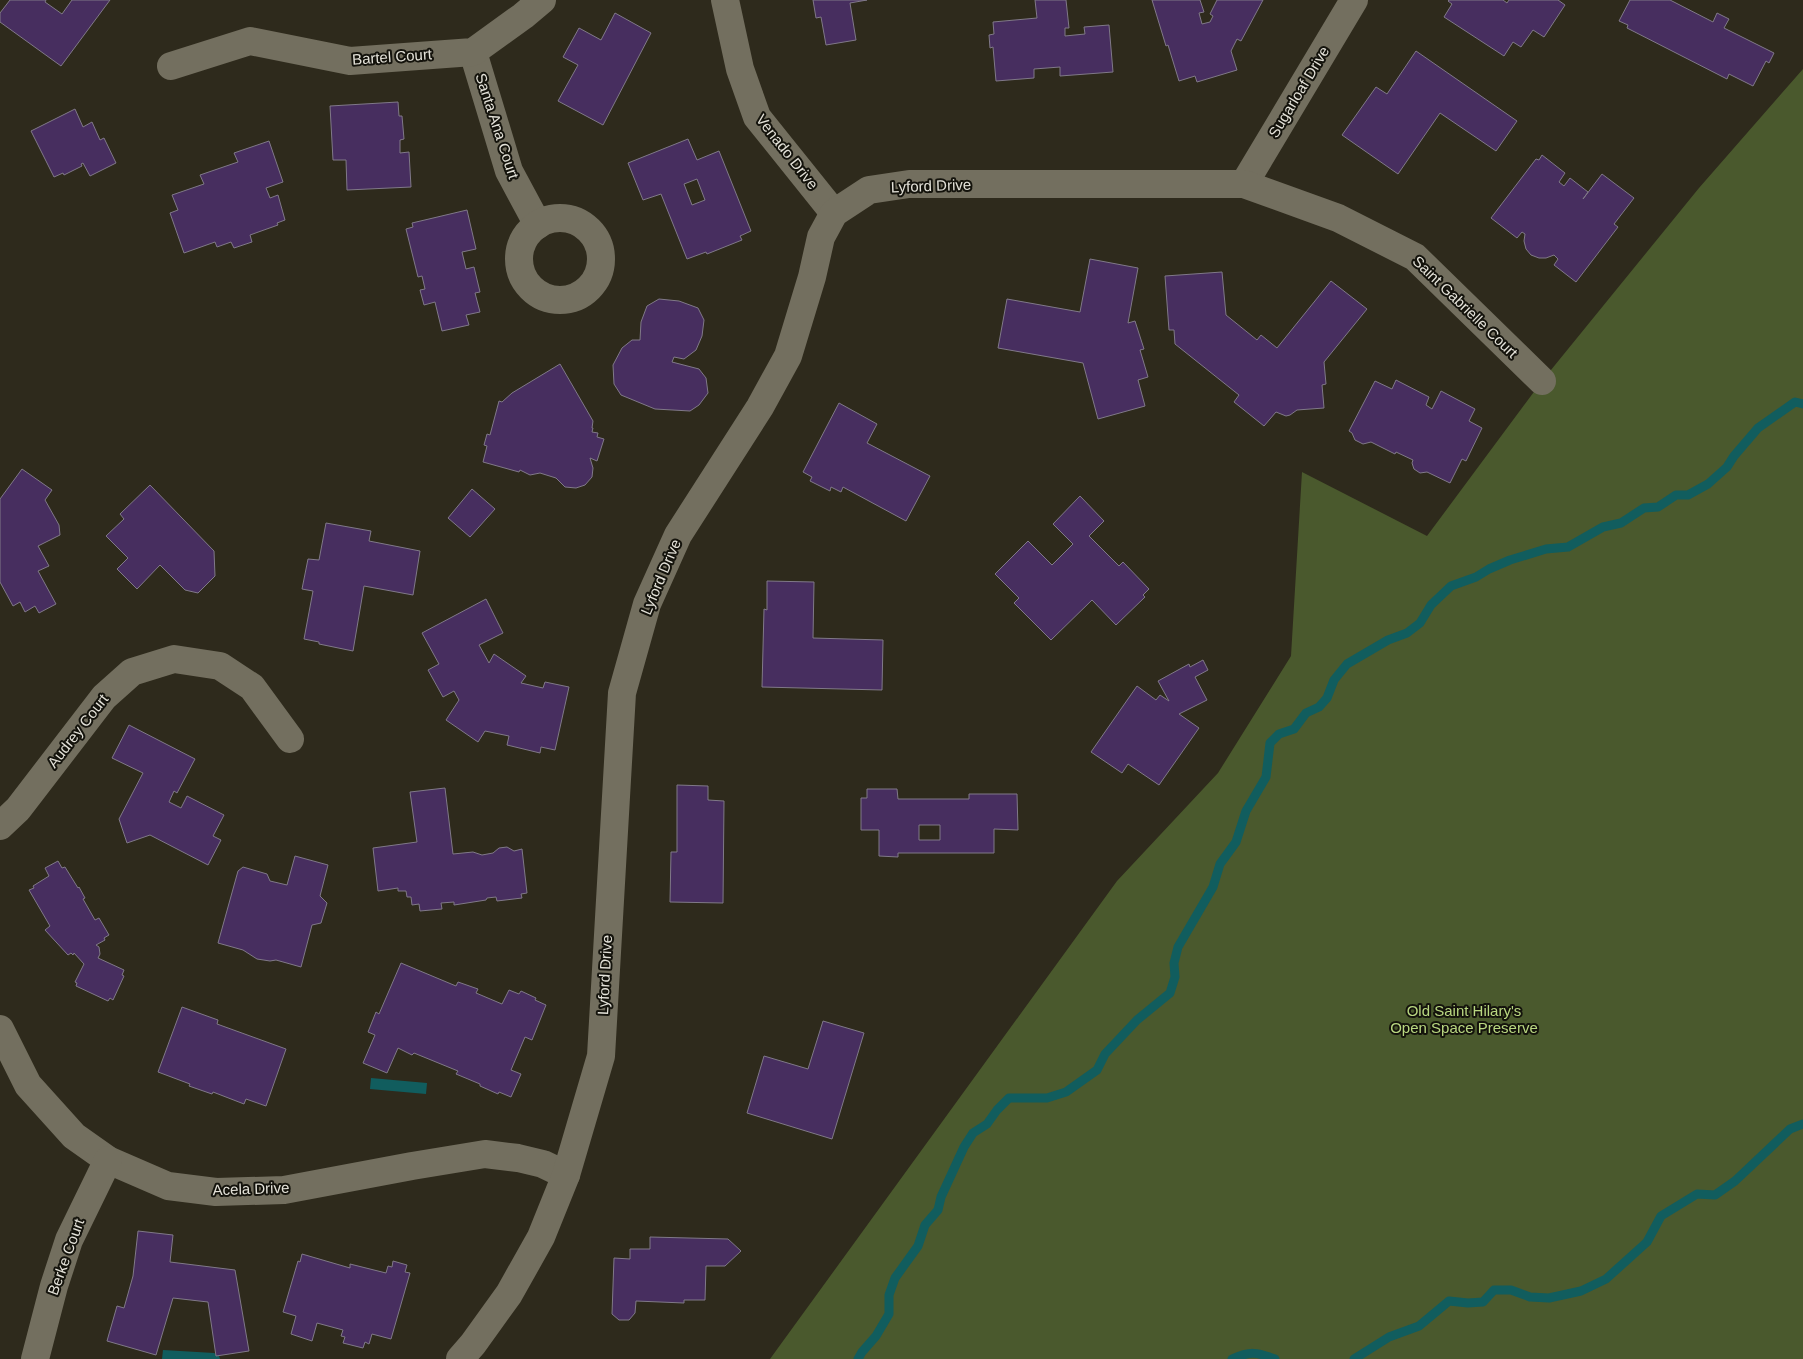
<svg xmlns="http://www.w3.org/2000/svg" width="1803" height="1359" viewBox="0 0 1803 1359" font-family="Arial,sans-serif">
<rect width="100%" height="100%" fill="#2e2a1c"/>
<path fill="#4a592d" d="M 1803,69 L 1803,1359 L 770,1359 L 1117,881 L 1218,773 L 1291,656 L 1302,472 L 1427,536 L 1542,381 L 1699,188 Z"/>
<g fill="#115d5e">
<path d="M 371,1078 L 427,1083 L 426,1094 L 370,1089 Z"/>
<path d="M 163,1350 L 214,1353 L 219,1356 L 220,1359 L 162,1359 Z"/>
</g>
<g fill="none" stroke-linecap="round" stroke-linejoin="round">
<g stroke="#115d5e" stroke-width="9">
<path d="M 858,1359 L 862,1352 L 876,1336 L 889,1314 L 889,1295 L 895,1278 L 918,1246 L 925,1225 L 938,1210 L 941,1197 L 964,1147 L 973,1133 L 987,1124 L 997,1110 L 1009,1098 L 1047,1098 L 1066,1092 L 1097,1070 L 1105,1054 L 1137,1020 L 1170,993 L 1175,977 L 1174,963 L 1178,947 L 1213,887 L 1220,864 L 1236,842 L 1246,811 L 1266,777 L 1270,743 L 1279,734 L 1294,729 L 1306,713 L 1319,707 L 1327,698 L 1334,680 L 1347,664 L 1388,640 L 1407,633 L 1420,623 L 1431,605 L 1451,586 L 1476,577 L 1489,569 L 1510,560 L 1546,549 L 1568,547 L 1603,527 L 1621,523 L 1644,508 L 1658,507 L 1676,495 L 1688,495 L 1708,484 L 1727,467 L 1734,456 L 1758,428 L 1795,402 L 1803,404"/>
<path d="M 1232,1359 C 1250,1351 1257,1352 1275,1359"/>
<path d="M 1354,1359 L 1389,1337 L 1419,1326 L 1449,1301 L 1468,1303 L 1483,1302 L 1494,1290 L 1511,1290 L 1530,1297 L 1549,1298 L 1581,1291 L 1606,1279 L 1647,1242 L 1661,1216 L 1697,1194 L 1715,1195 L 1735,1181 L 1790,1129 L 1803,1124"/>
</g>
</g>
<g fill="#472e5f" stroke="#807988" fill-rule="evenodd">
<path d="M 10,0 L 46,0 L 45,2 L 62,14 L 72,0 L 110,0 L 61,66 L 0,22 L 0,13 Z"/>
<path d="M 813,0 L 867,0 L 850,3 L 856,40 L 826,45 L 821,17 L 816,18 Z"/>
<path d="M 1035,0 L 1066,0 L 1069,28 L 1065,28 L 1065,36 L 1085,34 L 1084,27 L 1109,25 L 1113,72 L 1060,76 L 1060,67 L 1034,69 L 1034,78 L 996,81 L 993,47 L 990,48 L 989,35 L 994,34 L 993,22 L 1037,18 Z"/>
<path d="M 1152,0 L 1200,0 L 1204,12 L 1199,13 L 1202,24 L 1210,22 L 1213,16 L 1210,14 L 1217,0 L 1263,0 L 1241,41 L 1237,39 L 1231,51 L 1237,70 L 1197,82 L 1195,76 L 1179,81 L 1168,45 L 1166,46 Z"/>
<path d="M 1449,0 L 1503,0 L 1507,3 L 1509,0 L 1558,0 L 1565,5 L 1544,37 L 1533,30 L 1521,47 L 1513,42 L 1504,56 L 1444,17 L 1452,4 L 1448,1 Z"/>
<path d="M 1630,0 L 1670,0 L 1713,22 L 1717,13 L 1729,19 L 1724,28 L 1774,53 L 1769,63 L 1766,61 L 1753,86 L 1729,74 L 1727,79 L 1627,28 L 1628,25 L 1619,21 Z"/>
<path d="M 615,13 L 651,33 L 603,125 L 558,101 L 578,65 L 563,57 L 579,28 L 601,40 Z"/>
<path d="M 1416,51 L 1517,121 L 1496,151 L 1440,113 L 1398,174 L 1342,135 L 1376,87 L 1387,94 Z"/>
<path d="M 398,102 L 399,116 L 402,116 L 404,139 L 400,140 L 400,153 L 409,152 L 411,187 L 347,190 L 346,160 L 333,160 L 330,106 Z"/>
<path d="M 75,109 L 83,127 L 92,122 L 100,140 L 104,138 L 116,163 L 90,176 L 83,163 L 81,164 L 82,166 L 64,175 L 63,173 L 54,177 L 31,131 Z"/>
<path d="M 688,139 L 697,160 L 719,151 L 751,231 L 740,236 L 742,240 L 707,254 L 706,252 L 687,259 L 661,194 L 643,200 L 628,163 ZM 697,179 L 705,200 L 692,205 L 684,184 Z"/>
<path d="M 269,141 L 283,182 L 266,188 L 270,198 L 278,195 L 285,220 L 277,223 L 278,225 L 250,235 L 252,242 L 234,248 L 231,242 L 217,247 L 215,242 L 184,253 L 170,213 L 178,210 L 172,195 L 204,184 L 200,175 L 238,162 L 234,153 Z"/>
<path d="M 1542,155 L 1565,173 L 1559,182 L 1564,186 L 1570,178 L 1588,192 L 1583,199 L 1602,174 L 1634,198 L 1614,224 L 1618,227 L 1576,282 L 1554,265 L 1558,259 L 1554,255 L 1546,258 L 1539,258 L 1531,255 L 1526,249 L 1524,241 L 1525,234 L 1522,232 L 1517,238 L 1491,218 L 1536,159 L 1539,160 Z"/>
<path d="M 467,210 L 476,249 L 462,252 L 466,269 L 474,267 L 480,292 L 475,293 L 480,312 L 466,315 L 469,325 L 442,331 L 435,302 L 424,305 L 420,290 L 425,289 L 422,276 L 418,277 L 406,229 L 413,227 L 412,223 Z"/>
<path d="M 1090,259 L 1138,268 L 1128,323 L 1135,321 L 1144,349 L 1140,350 L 1148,377 L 1138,380 L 1145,406 L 1098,419 L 1083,363 L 998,348 L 1007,299 L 1080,312 Z"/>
<path d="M 1222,272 L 1226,315 L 1257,340 L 1261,335 L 1277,348 L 1331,281 L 1367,309 L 1324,362 L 1326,384 L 1322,385 L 1324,408 L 1297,410 L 1290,415 L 1286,416 L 1276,412 L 1264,426 L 1234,402 L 1239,395 L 1175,344 L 1174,330 L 1169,330 L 1165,276 Z"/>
<path d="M 659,299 L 679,301 L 698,308 L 704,320 L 702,336 L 696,350 L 684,359 L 674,357 L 672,362 L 699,369 L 706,378 L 708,393 L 699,405 L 690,411 L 655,409 L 621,395 L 614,384 L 613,365 L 622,348 L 632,340 L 640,340 L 641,322 L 647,306 Z"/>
<path d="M 560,364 L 593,421 L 592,428 L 593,428 L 592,432 L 598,433 L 597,437 L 604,439 L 597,461 L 590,458 L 593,468 L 592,477 L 585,485 L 576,488 L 565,487 L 556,478 L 540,473 L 530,475 L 520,470 L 519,472 L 483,462 L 487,446 L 484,445 L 487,434 L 490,435 L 499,401 L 502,402 L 512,393 Z"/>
<path d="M 1396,380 L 1429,397 L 1426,405 L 1432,409 L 1441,391 L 1475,409 L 1469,421 L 1482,428 L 1466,461 L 1462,459 L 1450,483 L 1427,472 L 1420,473 L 1414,469 L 1412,463 L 1413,460 L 1396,452 L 1395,454 L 1371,442 L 1363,444 L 1355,440 L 1352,433 L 1349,431 L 1375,381 L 1392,389 Z"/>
<path d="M 839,403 L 877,424 L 867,443 L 930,476 L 906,521 L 843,487 L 841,492 L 831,487 L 830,491 L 810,481 L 812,477 L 803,472 Z"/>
<path d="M 22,469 L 52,490 L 45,500 L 59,525 L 60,535 L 38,546 L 49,566 L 38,571 L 56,604 L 39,613 L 35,606 L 25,612 L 20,602 L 13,606 L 0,582 L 0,499 Z"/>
<path d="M 150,485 L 214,551 L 215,576 L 198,593 L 185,590 L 160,565 L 137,589 L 117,569 L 128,558 L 106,536 L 124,519 L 120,514 Z"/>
<path d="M 472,489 L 495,509 L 470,537 L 448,518 Z"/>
<path d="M 1080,496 L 1104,521 L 1089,536 L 1119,566 L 1123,562 L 1149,589 L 1143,595 L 1145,597 L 1116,625 L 1092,600 L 1051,640 L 1014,603 L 1019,598 L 995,574 L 1028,541 L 1052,565 L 1073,544 L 1053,524 Z"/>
<path d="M 326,523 L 371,531 L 369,541 L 420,551 L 413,595 L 364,586 L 353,651 L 319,644 L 319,642 L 304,639 L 313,591 L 302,589 L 308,559 L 319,560 Z"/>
<path d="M 767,581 L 814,582 L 813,638 L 883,640 L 882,690 L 762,687 L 764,609 L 767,610 Z"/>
<path d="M 486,599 L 503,633 L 479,645 L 489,663 L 494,654 L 526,676 L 521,683 L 543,688 L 545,682 L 569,687 L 555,750 L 541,747 L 540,753 L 507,745 L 509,736 L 485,731 L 478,742 L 446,720 L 459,700 L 454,691 L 443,697 L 428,670 L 439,664 L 422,633 Z"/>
<path d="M 1203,660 L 1208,670 L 1195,677 L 1207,700 L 1179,714 L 1199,728 L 1159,785 L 1128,764 L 1122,773 L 1091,752 L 1137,686 L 1156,700 L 1160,695 L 1169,701 L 1158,681 L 1189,664 L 1190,667 Z"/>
<path d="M 129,725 L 195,759 L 177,793 L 174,791 L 169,802 L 181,808 L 187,796 L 224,815 L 213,836 L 221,840 L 208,865 L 150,835 L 127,843 L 119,819 L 143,773 L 112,758 Z"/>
<path d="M 677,785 L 708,786 L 708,800 L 724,801 L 723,903 L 670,902 L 671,852 L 677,852 Z"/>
<path d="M 445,788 L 453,854 L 473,852 L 482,855 L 493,853 L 499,848 L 507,847 L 514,851 L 522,849 L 527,893 L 521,894 L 522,898 L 497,901 L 496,897 L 487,898 L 486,900 L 454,905 L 454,902 L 441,903 L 442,909 L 420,911 L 419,904 L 412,905 L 411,897 L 407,897 L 406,891 L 398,891 L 398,888 L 378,891 L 373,848 L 417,842 L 410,792 Z"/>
<path d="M 867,789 L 897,789 L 898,799 L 969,799 L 969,794 L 1017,794 L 1018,830 L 994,829 L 994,853 L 898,853 L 898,857 L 879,856 L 879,830 L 861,830 L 861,798 L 867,798 ZM 919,825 L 940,825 L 940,840 L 919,840 Z"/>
<path d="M 295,856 L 328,865 L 320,896 L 327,903 L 321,923 L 312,925 L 301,967 L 276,960 L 270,961 L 257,959 L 243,950 L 218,943 L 238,871 L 243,867 L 267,874 L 270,881 L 287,885 Z"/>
<path d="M 58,861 L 62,868 L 65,867 L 78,888 L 79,887 L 85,898 L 83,899 L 95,920 L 99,918 L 109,935 L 104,938 L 105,940 L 96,945 L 99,947 L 100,954 L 98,958 L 124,970 L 122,975 L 124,976 L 113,1000 L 110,998 L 108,1001 L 76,986 L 77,983 L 75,982 L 84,964 L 74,953 L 73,955 L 71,953 L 68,955 L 45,930 L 50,926 L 29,890 L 34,888 L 33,886 L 49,876 L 45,868 Z"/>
<path d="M 401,963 L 456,986 L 458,982 L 478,989 L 476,993 L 502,1004 L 509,990 L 519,994 L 521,991 L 536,998 L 535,1000 L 546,1005 L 532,1040 L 525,1037 L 511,1070 L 521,1074 L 511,1097 L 499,1092 L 498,1094 L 480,1086 L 480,1084 L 456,1074 L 458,1071 L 414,1053 L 412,1055 L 398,1048 L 387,1073 L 363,1063 L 375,1035 L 368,1032 L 376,1012 L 379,1014 Z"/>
<path d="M 182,1007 L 218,1020 L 217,1024 L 286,1049 L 266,1106 L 246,1099 L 244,1104 L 213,1092 L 212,1094 L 189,1086 L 190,1084 L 158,1072 Z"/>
<path d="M 823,1021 L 864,1033 L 832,1139 L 747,1113 L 764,1056 L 808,1069 Z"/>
<path d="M 138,1231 L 173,1235 L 170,1262 L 235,1270 L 249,1351 L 216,1356 L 208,1302 L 173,1298 L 156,1355 L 107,1341 L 117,1306 L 124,1308 L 133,1276 Z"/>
<path d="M 650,1237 L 728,1239 L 741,1251 L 725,1266 L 706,1266 L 705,1300 L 684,1300 L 684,1303 L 636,1301 L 635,1313 L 629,1320 L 619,1320 L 612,1314 L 614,1258 L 630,1259 L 630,1249 L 650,1249 Z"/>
<path d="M 302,1254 L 350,1268 L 350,1264 L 386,1273 L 388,1266 L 392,1267 L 393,1261 L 407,1265 L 405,1272 L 410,1273 L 391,1339 L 372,1334 L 369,1344 L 365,1342 L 363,1348 L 343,1343 L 345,1337 L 341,1336 L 343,1330 L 317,1323 L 312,1341 L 291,1334 L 296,1316 L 283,1312 L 298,1261 L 300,1262 Z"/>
</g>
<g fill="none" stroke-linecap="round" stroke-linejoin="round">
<g stroke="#736f5f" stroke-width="28">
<path d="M 725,0 L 740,69 L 757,117 L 834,213"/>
<path d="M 473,52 L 509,171 L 538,225"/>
<path d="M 171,66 L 250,41 L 350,61 L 473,52 L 523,16 L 542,0"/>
<path d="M 1244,184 L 1354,0"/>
<circle cx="560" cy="259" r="41"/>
<path d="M 0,826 L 18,809 L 104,697 L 132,672 L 174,659 L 220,666 L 252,687 L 290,739"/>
<path d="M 0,1029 L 28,1085 L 74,1136 L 108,1160 L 168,1186 L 216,1192 L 284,1190 L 412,1166 L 485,1154 L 518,1158 L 543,1164 L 566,1175"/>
<path d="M 35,1359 L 54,1286 L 69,1240 L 108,1160"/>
<path d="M 460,1359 L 473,1344 L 509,1294 L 541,1237 L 566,1175 L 601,1056 L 622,693 L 647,604 L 678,535 L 760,407 L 788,356 L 812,277 L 821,237 L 834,213 L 869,190 L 909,184 L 1244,184 L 1338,218 L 1415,257 L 1542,381"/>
</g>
</g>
<g text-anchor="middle" stroke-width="4" stroke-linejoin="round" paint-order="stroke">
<g font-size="15" fill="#e4e2d9" stroke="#14130c">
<text transform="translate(392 57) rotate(-4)" y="5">Bartel Court</text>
<text transform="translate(1299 92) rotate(-59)" y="5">Sugarloaf Drive</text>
<text transform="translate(497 126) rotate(72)" y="5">Santa Ana Court</text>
<text transform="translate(787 152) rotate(52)" y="5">Venado Drive</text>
<text transform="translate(931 186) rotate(-2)" y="5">Lyford Drive</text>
<text transform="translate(1465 307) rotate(44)" y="5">Saint Gabrielle Court</text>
<text transform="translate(661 577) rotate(-67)" y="5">Lyford Drive</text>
<text transform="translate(78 731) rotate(-52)" y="5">Audrey Court</text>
<text transform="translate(605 975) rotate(-87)" y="5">Lyford Drive</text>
<text transform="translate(251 1189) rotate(-2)" y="5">Acela Drive</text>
<text transform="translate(66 1257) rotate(-70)" y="5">Berke Court</text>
</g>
<g font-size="15" fill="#b9d781" stroke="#14130c">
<text x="1464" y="1016">Old Saint Hilary's<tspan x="1464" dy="17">Open Space Preserve</tspan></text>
</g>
</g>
</svg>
